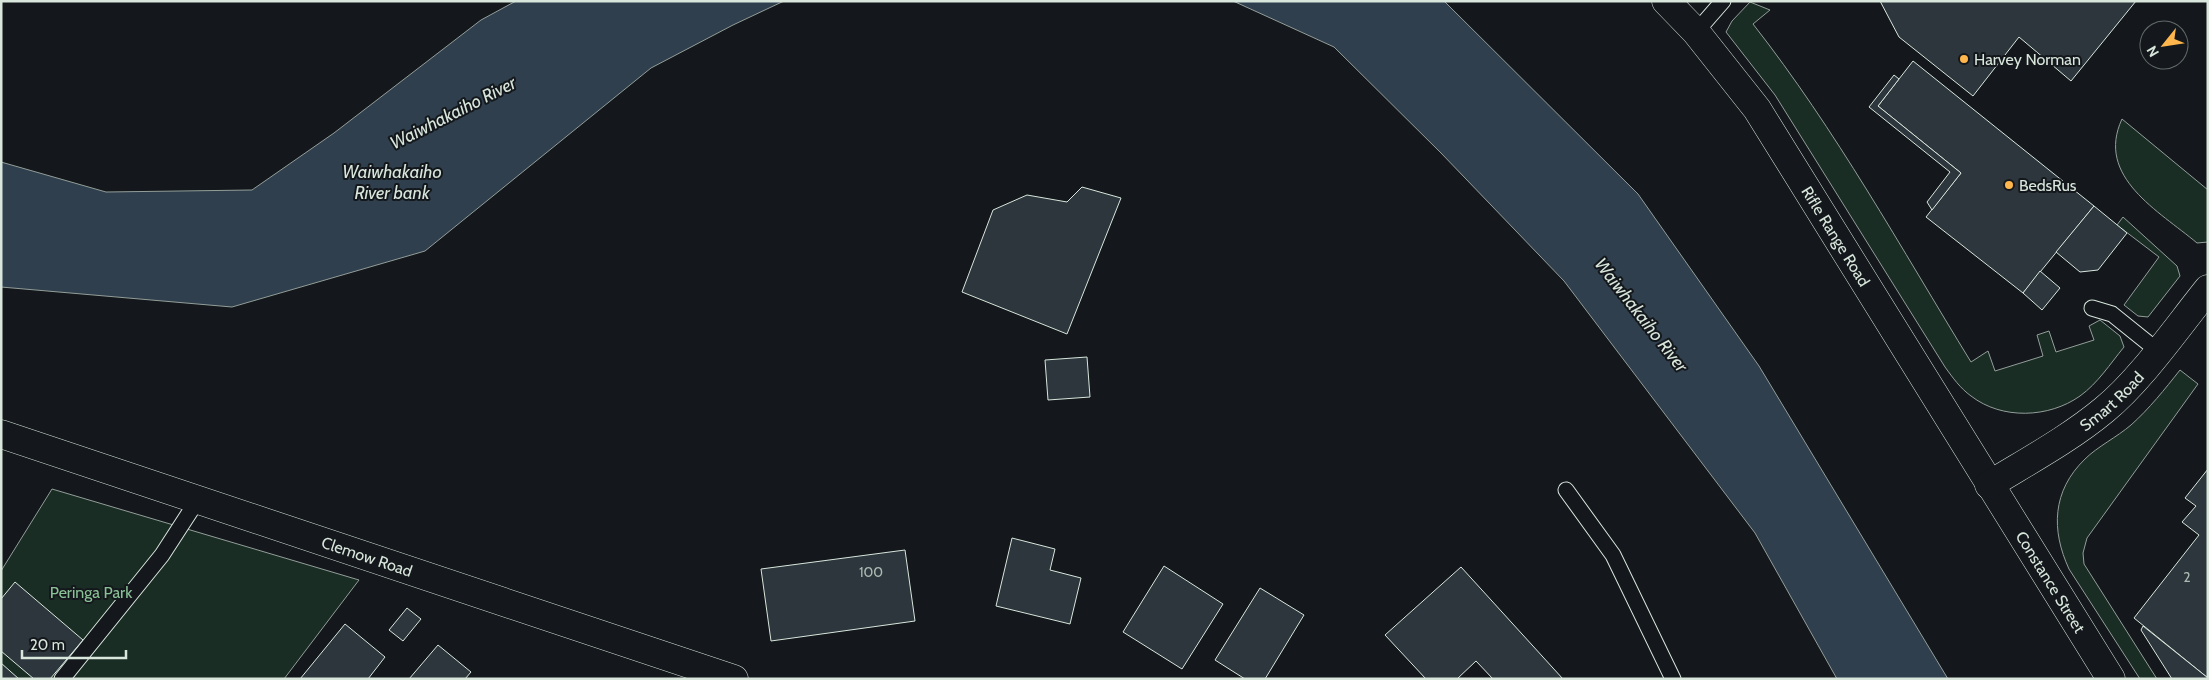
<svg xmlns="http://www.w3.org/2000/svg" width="2209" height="680" viewBox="0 0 2209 680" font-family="Cabin,sans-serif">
<rect width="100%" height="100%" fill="#14181c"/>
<g fill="#1a2d24" stroke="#939e99">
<path d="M 1750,2 L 1770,10 L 1753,24 C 1836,130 1901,248 1971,362 L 1988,351 L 1995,371 L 2043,356 L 2037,335 L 2049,331 L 2056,352 L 2094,340 L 2089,326 L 2100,320 L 2120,336 L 2124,347 C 2110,364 2098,383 2080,396 C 2049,418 2002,420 1971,396 C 1960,388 1953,378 1945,367 L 1775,95 L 1726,32 L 1732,21 Z"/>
<path d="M 2122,119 L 2208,190 L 2208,242 L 2197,243 C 2159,211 2095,177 2122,119 Z"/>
<path d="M 2123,217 L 2177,266 L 2180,276 L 2148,317 L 2138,316 L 2124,305 L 2159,257 L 2117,225 Z"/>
<path d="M 2180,370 L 2198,384 L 2087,538 L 2083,553 L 2084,564 L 2157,679 L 2140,679 L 2069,569 C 2051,530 2052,491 2085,459 C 2097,447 2117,437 2131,425 C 2149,409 2165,389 2180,370 Z"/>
<path d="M 52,489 L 359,580 L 284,679 L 1,679 L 1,571 Z"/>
</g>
<g fill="#2f3f4d" stroke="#939e99">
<path d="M 516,1 L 784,1 L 733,25 L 651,68 L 425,251 L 232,307 L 1,287 L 1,162 L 106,192 L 252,190 L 334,133 L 481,20 Z"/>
<path d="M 1233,1 L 1444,1 L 1638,194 L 1759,366 L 1948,679 L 1837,679 L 1755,533 L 1564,281 L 1441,153 L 1334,47 Z"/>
</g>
<g fill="#2c363c" stroke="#d8e6dc">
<path d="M 1880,1 L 2136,1 L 2071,81 L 2019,37 L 1973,96 L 1899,37 Z"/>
<path d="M 1913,61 L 2094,206 L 2023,293 L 1926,217 L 1961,173 L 1878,106 Z"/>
<path d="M 1894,75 L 1899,79 L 1878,106 L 1961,173 L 1932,210 L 1927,202 L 1950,172 L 1869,107 Z"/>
<path d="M 1082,187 L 1121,198 L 1067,334 L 962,292 L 993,210 L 1027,195 L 1067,202 Z"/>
<path d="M 2094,206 L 2127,233 L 2098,270 L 2080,272 L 2056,252 Z"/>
<path d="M 2040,271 L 2060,288 L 2042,310 L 2023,293 Z"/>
<path d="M 1087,357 L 1090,397 L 1048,400 L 1045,360 Z"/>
<path d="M 2208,469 L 2208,678 L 2134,618 L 2199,535 L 2182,522 L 2196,506 L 2185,498 Z"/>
<path d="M 1012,538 L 1055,549 L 1050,570 L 1081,578 L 1070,624 L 996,606 Z"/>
<path d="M 905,550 L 915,621 L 771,641 L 761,569 Z"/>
<path d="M 1164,566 L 1223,604 L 1182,669 L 1123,632 Z"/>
<path d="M 1461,567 L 1563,679 L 1493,679 L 1476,661 L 1457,679 L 1426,679 L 1385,635 Z"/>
<path d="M 15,582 L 83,640 L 50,679 L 34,679 L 1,651 L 1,599 Z"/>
<path d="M 1260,588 L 1304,615 L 1265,679 L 1245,679 L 1215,660 Z"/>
<path d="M 407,608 L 421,619 L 403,641 L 389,630 Z"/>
<path d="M 345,624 L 385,657 L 368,679 L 300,679 Z"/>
<path d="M 2143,626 L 2208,678 L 2208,679 L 2172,679 L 2141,630 Z"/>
<path d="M 438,645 L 471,672 L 465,679 L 409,679 Z"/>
<path d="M 1,663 L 19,679 L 1,679 Z"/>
</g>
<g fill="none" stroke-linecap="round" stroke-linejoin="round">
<defs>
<g id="lane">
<path d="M 1696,32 L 1723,1"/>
<path d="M 2092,308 L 2112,314 L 2158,351"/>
<path d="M 1566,490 L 1613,555 L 1673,679"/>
<path d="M 62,679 L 162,555 L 197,501"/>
</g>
<g id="street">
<path id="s1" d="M 1666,1 L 1696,32 L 1757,109 L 2111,679"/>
<path id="s2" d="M 1989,485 C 2028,461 2069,439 2104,410 C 2141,380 2178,326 2208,289"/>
</g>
<g id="secondary">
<path id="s3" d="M 1,434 L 734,679"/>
</g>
</defs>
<use href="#lane" stroke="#d8e6dc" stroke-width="17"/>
<use href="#street" stroke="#d8e6dc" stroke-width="29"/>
<use href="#secondary" stroke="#d8e6dc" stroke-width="29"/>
<use href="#lane" stroke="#14181c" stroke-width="15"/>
<use href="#street" stroke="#14181c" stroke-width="28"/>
<use href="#secondary" stroke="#14181c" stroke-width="28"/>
</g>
<g fill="#ffb74d" stroke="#14181c" stroke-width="2">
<circle cx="1964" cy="59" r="5"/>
<circle cx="2009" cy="185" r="5"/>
</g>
<g text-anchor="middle" stroke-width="4" stroke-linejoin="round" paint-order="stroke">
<g font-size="14" fill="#adbab4">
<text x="871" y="577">100</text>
<text x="2187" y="582">2</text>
</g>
<g font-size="16" fill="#d8e6dc" stroke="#14181c" text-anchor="start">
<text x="1974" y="65">Harvey Norman</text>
<text x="2019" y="191">BedsRus</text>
</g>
<g font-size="16" fill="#d8e6dc" stroke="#14181c">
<text dy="6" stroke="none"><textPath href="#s1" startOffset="291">Rifle Range Road</textPath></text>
<text dy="6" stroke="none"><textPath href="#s2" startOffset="149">Smart Road</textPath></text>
<text dy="6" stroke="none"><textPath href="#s3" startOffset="386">Clemow Road</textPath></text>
<text dy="6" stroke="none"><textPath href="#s1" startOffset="698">Constance Street</textPath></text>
</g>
<g font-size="16" fill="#8ac095" stroke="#14181c">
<text x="91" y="598">Peringa Park</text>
</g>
<g font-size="18" font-style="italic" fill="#d8e6dc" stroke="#14181c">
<text transform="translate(453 113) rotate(-27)" y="6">Waiwhakaiho River</text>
<text x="392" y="178">Waiwhakaiho<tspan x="392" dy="21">River bank</tspan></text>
<text transform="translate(1641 315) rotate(52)" y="6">Waiwhakaiho River</text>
</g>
</g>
<rect width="2209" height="680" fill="none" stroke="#d8e6dc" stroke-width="5"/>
<g transform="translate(2164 45) rotate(240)"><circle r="24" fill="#14181c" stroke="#626a69"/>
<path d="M0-4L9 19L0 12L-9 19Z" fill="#ffb74d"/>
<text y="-8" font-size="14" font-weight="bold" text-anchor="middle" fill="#d8e6dc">N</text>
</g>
<path d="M22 650v8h104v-8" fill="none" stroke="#d8e6dc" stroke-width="2.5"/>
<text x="30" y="650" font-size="15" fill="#d8e6dc" stroke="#14181c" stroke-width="4" paint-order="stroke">20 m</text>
</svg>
